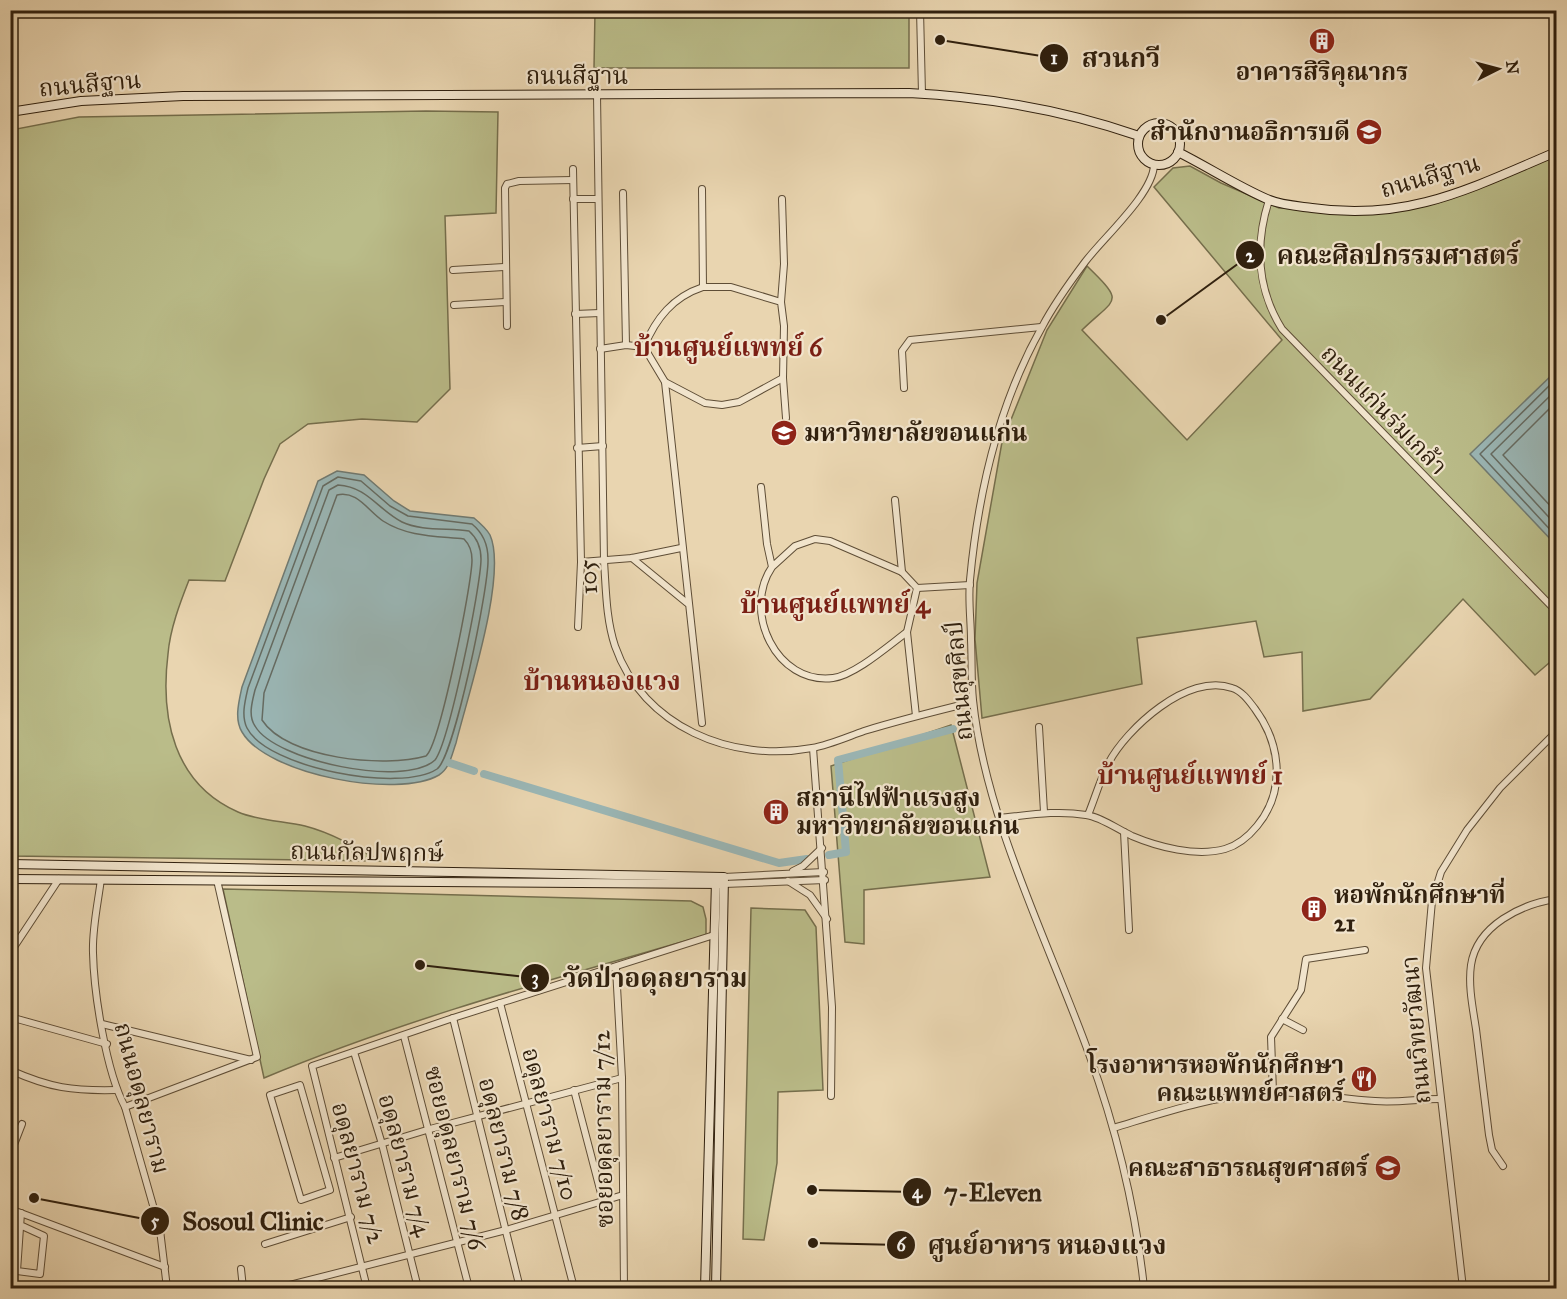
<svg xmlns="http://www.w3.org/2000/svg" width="1567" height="1299" viewBox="0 0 1567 1299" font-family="'IM FELL Great Primer','Noto Serif Thai',serif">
<rect width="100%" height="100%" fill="#e9d5b0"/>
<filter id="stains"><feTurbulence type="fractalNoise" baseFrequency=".00333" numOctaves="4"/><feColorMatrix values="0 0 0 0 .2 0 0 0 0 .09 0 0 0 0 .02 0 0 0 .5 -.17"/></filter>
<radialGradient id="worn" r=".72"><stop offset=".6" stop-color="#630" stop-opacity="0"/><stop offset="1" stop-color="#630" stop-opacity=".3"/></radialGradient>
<g fill="#babc89" stroke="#756e4c" stroke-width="1.5">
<path d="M 595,11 L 909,11 L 909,68 L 594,68 Z"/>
<path d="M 426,111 L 498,112 L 496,213 L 445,216 L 450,389 L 417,422 L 362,419 L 308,424 L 280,444 L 264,479 L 225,581 L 189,580 C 180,603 170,629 168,654 C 160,718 174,784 238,812 C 259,821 284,821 305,826 C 332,833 356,847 379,861 L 11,856 L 11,130 L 79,117 Z"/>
<path d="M 1556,152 L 1556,657 L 1535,675 L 1463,599 L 1370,699 L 1303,711 L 1302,652 L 1264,657 L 1256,621 L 1137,638 L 1142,684 L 982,718 L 975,639 L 977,583 L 1002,442 L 1047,330 L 1087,266 C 1126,304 1116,297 1082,330 L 1187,440 L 1282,340 L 1154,187 L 1173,168 L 1190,166 L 1221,183 L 1279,208 L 1338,211 L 1436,200 Z"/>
<path d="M 951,725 L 990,877 L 864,890 L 864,944 L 845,942 L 831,766 Z"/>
<path d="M 223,889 L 691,901 L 703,907 L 706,919 L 706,935 C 557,978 407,1018 264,1078 Z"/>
<path d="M 751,908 L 805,910 L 816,927 L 823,1090 L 778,1092 L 777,1163 L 764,1240 L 743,1239 Z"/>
</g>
<g fill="#9ab6b5" stroke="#707a72" stroke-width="1.5">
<path d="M 1556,371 L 1556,545 L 1470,454 Z"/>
<path d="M 337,471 L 364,475 L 394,501 L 410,511 L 474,518 C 480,523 486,528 490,535 C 508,575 467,698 456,743 C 452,754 450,768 439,775 C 398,799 267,775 242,732 C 234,719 239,701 242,687 L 318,481 Z"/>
</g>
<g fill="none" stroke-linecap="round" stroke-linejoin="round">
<g stroke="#656b62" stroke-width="1.5">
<path d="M 1556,379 L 1480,454 L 1556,536"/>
<path d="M 1556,390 L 1491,454 L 1556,525"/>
<path d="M 1556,402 L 1503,455 L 1556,512"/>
<path d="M 338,477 L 361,481 L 390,506 L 408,516 L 472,524 C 483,533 488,544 488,559 C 489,587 454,757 437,769 C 401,793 267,768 247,728 C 241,716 245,701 248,688 L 323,486 Z"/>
<path d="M 338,485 C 368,487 377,509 402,522 C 420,531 449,528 469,531 C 477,538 481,548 481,559 C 481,586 449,742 435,760 C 405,788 275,761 255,726 C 248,716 252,702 255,690 L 329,490 Z"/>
<path d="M 337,495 C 357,490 368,511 383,521 C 408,537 436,536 464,539 C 470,545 472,552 472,560 C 472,584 440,744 426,756 C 385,768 287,759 262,720 L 264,693 Z"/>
</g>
<g stroke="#9ab6b5" stroke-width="8">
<path d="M 450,763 L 474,771"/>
<path d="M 484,774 L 779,863 L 807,859"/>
<path d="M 829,855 L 846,852 L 838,760 L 953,729"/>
</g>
<defs>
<g id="street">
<path d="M 920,10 L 922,94"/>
<path d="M 597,95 L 604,561 C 606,589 606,619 615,646 C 643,727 732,763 812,748 C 829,745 847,737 864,731 C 900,720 936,711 973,702"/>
<path d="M 573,169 L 581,562 L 578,627"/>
<path d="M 702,189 L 703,287"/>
<path d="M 623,193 L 626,345"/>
<path d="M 573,199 L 598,199"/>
<path d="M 1269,200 C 1255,244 1257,289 1282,329 L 1556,611"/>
<path d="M 453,270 L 504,267"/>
<path d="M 703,287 L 731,287 L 781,302 L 784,326 L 783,378 L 739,402 L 722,405 L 705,403 L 665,382 L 644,347 C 656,318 673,297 703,287 Z"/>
<path d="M 781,302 L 784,264 L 782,199"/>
<path d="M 454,305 L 505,302"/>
<path d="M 575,314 L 600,313"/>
<path d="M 507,326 L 505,188 L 507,184 L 519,181 L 573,180"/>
<path d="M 600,349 L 626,345 L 644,347"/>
<path d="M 783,378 L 786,418"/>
<path d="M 665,382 L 702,723"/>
<path d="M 904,388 L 902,351 L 910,340 L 1041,327"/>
<path d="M 577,448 L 603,446"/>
<path d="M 761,487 L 767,544 L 772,567 C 742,611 776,685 833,678 C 855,675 888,646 907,632 L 917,588 L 902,572 L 830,541 L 815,539 L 795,546 L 772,567"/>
<path d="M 895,500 L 902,572"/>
<path d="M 632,558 L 687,603"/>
<path d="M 581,562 L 632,558 L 681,548"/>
<path d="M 917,588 L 970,585"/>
<path d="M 907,632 L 916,716"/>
<path d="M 1039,727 L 1044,812"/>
<path d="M 813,748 L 832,1007 L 831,1096"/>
<path d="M 1000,818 C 1029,815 1057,810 1086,815 C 1101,817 1117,829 1132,836 C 1158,847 1196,857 1225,849 C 1239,845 1248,837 1257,826 C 1286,791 1281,744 1255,709 C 1249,701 1242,691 1232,688 C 1188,672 1126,729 1108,764 C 1100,780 1095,798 1088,815"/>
<path d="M 1124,832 L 1129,930"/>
<path d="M 793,871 L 803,866 L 822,848"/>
<path d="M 724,877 L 824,872"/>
<path d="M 101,879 C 98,903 92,929 93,953 C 94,994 106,1071 125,1107 L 160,1230 L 167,1288"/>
<path d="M 788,881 L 810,895 L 827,919"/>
<path d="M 724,884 L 825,880"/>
<path d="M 10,953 L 59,879"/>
<path d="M 616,968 L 622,1078 L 624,1288"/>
<path d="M 500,1003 L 574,1288"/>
<path d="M 10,1017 L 107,1044"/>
<path d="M 453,1018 L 520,1288"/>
<path d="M 1282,1019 L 1303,1030"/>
<path d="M 102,1024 L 251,1060"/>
<path d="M 404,1036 L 469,1288"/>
<path d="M 354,1052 L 382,1144 L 418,1288"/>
<path d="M 10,1070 C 50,1088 73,1091 116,1090"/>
<path d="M 300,1085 L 330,1190 L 301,1200 L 270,1095 Z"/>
<path d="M 574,1090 L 603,1201"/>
<path d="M 1273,1092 L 1271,1037 L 1301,990 L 1306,959 L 1365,950"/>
<path d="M 125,1107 L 257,1057 L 217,880"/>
<path d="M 1113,1128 C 1163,1113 1212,1096 1265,1093 C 1301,1090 1338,1099 1375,1101 C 1396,1103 1418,1099 1439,1099"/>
<path d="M 10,1155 L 22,1124"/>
<path d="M 334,1158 L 430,1129 L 622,1078"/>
<path d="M 1503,1166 L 1492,1150 L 1489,1135 C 1485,1100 1480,1064 1476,1029 C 1473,1009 1468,986 1471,965 C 1477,925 1522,904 1556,899"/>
<path d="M 10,1209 L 165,1267"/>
<path d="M 20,1225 L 44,1236 L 40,1274 L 17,1271 L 21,1213"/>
<path d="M 265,1244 L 351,1217"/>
<path d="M 241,1269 L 243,1288"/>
<path d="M 278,1288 L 506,1230 L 623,1195"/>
<path d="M 367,1288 L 312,1066 L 453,1018 L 714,935"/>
<path d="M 1144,1288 C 1136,1210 1116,1129 1089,1054 C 1049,943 985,818 973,700 C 971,681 972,660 971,640 C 971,621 968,600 970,580 C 978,494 999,403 1042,327 C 1054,304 1070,282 1085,262 C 1103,238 1153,194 1154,165"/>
<path d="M 1463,1288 L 1426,968 L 1432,901 L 1441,872 L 1467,830 L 1500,788 L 1556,732"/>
</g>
<g id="secondary">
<path d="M 10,112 L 81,101 L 183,96 L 909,93 C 989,97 1064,110 1139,136"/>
<circle cx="1159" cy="144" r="21"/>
<path d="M 1178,152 C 1208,167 1237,186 1267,199 C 1280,205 1297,206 1312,208 C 1408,222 1471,188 1556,152"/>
<path d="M 10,864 L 724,877 L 716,1288"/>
<path d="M 10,879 L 724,884"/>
<path d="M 705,1288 L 716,881"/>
</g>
</defs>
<use href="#street" stroke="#5e4d36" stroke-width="8"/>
<use href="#secondary" stroke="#30200e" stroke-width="10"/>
<use href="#street" stroke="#f1e4cc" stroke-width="6"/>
<use href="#secondary" stroke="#f1e4cc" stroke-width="8"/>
</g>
<defs>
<symbol id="building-disc" viewBox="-11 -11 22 22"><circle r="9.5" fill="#8f2418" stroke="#f1e4cc"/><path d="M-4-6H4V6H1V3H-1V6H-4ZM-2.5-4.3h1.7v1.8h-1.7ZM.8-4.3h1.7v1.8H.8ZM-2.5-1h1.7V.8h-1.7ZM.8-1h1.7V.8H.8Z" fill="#fff"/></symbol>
<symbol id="university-disc" viewBox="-11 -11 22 22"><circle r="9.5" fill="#8f2418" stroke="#f1e4cc"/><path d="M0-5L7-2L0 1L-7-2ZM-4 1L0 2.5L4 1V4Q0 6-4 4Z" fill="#fff"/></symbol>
<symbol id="restaurant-disc" viewBox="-11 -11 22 22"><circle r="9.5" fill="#8f2418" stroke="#f1e4cc"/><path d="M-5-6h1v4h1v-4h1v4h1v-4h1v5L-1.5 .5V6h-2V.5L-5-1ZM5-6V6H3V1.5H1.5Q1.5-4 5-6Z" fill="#fff"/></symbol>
</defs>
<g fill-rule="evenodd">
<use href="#building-disc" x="1307" y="26" width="30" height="30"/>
<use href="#university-disc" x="1354" y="117" width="30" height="30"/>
<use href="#university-disc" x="769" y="418" width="30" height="30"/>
<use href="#building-disc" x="761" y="797" width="30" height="30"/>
<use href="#building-disc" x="1299" y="894" width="30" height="30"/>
<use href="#restaurant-disc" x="1349" y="1064" width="30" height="30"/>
<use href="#university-disc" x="1373" y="1153" width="30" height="30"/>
</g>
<g text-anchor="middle" stroke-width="4.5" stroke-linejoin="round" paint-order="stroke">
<g font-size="24" font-weight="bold" fill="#30200e" stroke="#f1e4cc" text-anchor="end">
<text x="1322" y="80" text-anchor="middle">อาคารสิริคุณากร</text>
<text x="1350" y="140">สำนักงานอธิการบดี</text>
<text x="804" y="441" text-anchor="start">มหาวิทยาลัยขอนแก่น</text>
<text x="796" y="806" text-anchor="start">สถานีไฟฟ้าแรงสูง<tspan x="796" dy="28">มหาวิทยาลัยขอนแก่น</tspan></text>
<text x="1334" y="903" text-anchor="start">หอพักนักศึกษาที่<tspan x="1334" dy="28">21</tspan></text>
<text x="1344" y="1073">โรงอาหารหอพักนักศึกษา<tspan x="1344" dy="28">คณะแพทย์ศาสตร์</tspan></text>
<text x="1368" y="1176">คณะสาธารณสุขศาสตร์</text>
</g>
<g font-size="24" fill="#30200e" stroke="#f1e4cc">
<text x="577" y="84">ถนนสีฐาน</text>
<text transform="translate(90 84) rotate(-5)" y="8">ถนนสีฐาน</text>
<text transform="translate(1430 176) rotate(-16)" y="8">ถนนสีฐาน</text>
<text transform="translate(1384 410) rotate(46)" y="8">ถนนแก่นร่มเกล้า</text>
<text transform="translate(588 577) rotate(-94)" y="8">105</text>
<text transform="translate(959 681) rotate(-95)" y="8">ถนนสุขศิลป์</text>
<text transform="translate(367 852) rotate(1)" y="8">ถนนกัลปพฤกษ์</text>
<text transform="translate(1416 1030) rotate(-95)" y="8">ถนนวิทยวัฒนา</text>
<text transform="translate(142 1098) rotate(75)" y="8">ถนนอดุลยาราม</text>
<text transform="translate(550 1124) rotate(75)" y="8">อดุลยาราม 7/10</text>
<text transform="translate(603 1129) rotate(-91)" y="8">ซอยอดุลยาราม 7/12</text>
<text transform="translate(504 1149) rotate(76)" y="8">อดุลยาราม 7/8</text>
<text transform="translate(455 1158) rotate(76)" y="8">ซอยอดุลยาราม 7/6</text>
<text transform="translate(405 1165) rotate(75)" y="8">อดุลยาราม 7/4</text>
<text transform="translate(358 1173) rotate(75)" y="8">อดุลยาราม 7/2</text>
</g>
<g font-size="26" font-weight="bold" fill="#7a1f14" stroke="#f1e4cc">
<text x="728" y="356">บ้านศูนย์แพทย์ 6</text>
<text x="835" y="613">บ้านศูนย์แพทย์ 4</text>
<text x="602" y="690">บ้านหนองแวง</text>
<text x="1190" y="784">บ้านศูนย์แพทย์ 1</text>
</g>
</g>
<path fill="none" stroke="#30200e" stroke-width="2" d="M940 40L1054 58M1161 320L1250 255M420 965L535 978M812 1190L917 1192M34 1198L155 1221M813 1243L901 1245"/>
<g fill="#30200e" stroke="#f1e4cc" stroke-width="2">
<circle cx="940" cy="40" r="6"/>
<circle cx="1161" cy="320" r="6"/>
<circle cx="420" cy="965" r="6"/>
<circle cx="812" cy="1190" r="6"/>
<circle cx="34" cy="1198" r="6"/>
<circle cx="813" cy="1243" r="6"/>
<circle cx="1054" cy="58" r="15"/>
<circle cx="1250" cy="255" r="15"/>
<circle cx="535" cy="978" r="15"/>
<circle cx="917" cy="1192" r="15"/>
<circle cx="155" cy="1221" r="15"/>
<circle cx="901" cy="1245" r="15"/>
</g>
<g font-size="18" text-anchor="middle" font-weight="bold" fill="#fff">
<text x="1054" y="64">1</text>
<text x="1250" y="262">2</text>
<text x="535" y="984">3</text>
<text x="917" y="1198">4</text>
<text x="155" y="1227">5</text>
<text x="901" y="1251">6</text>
</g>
<g font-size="26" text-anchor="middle" font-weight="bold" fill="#30200e" stroke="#f1e4cc" stroke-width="4.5" stroke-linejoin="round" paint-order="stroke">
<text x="1121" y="67">สวนกวี</text>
<text x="1398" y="264">คณะศิลปกรรมศาสตร์</text>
<text x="655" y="987">วัดป่าอดุลยาราม</text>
<text x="993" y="1201">7-Eleven</text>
<text x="253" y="1230">Sosoul Clinic</text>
<text x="1047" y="1254">ศูนย์อาหาร หนองแวง</text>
</g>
<rect width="1567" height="1299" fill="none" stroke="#e9d5b0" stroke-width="36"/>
<rect x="12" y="12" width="1543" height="1275" fill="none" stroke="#30200e" stroke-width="3"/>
<rect x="18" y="18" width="1531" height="1263" fill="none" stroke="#30200e" stroke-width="1.5"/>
<g transform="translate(1498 69) rotate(84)" stroke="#f1e4cc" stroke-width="4.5" paint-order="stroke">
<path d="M0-4.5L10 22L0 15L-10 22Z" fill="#30200e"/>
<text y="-9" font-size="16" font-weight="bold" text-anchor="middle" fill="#30200e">N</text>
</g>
<rect width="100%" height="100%" filter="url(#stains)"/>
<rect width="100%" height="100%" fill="url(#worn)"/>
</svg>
